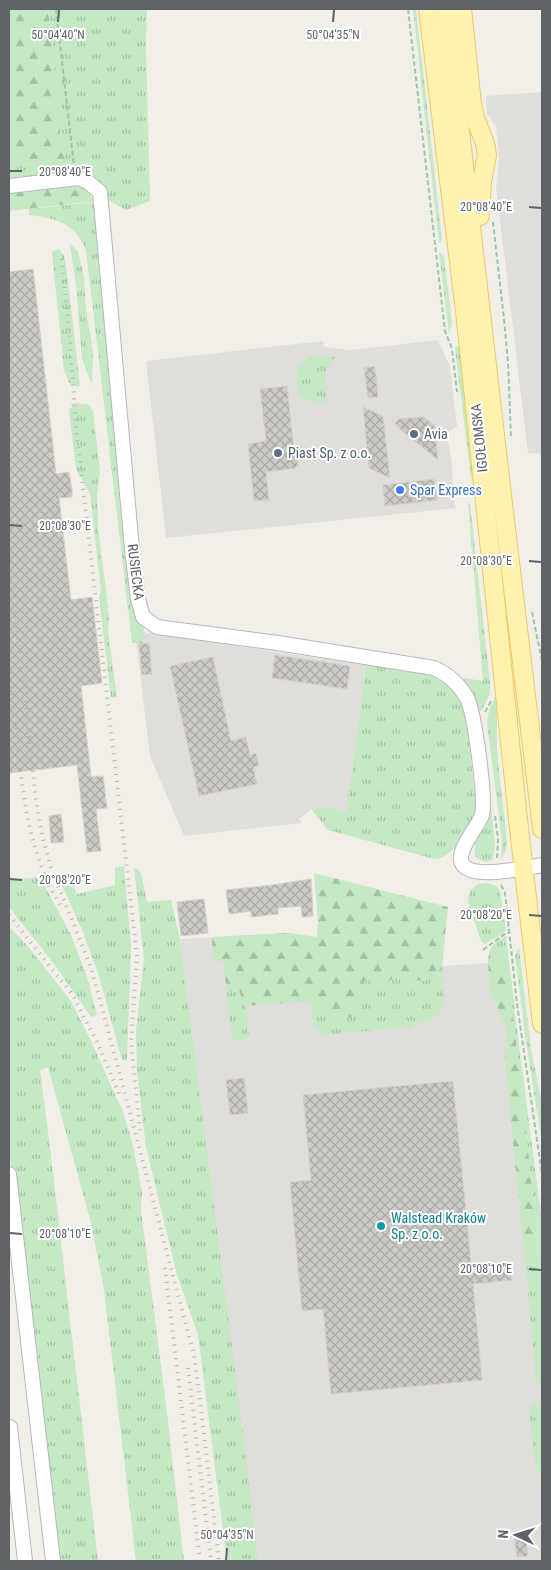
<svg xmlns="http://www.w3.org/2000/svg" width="551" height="1570" viewBox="0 0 551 1570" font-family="'Roboto Condensed',sans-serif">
<defs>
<pattern id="grass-tufts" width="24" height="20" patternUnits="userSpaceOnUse" patternTransform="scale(1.25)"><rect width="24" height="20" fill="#c5e8c5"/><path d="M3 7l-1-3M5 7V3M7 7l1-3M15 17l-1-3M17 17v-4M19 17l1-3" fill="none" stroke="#a3c0a4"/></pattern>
<pattern id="forest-firs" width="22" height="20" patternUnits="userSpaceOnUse" patternTransform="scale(1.25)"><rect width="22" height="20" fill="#c5e8c5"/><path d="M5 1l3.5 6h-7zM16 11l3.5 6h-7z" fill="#a3c0a4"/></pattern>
<pattern id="building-cross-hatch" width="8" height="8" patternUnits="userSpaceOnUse" patternTransform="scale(1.25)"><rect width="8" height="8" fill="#cccac5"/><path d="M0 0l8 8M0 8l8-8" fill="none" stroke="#a9a8a4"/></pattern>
</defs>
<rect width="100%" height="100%" fill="#f1efe8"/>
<g fill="#e0deda">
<path d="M 542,92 L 542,454 L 528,453 L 496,187 L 499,158 L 496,126 L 487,114 L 486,96 Z"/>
<path d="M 438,340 L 450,367 L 457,426 L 447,433 L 452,466 L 454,501 L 456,508 L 166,538 L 146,361 L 323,341 L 324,347 L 351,350 Z"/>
<path d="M 135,631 L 366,665 L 346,813 L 329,806 L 311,809 L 299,819 L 302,823 L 184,836 L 150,756 Z"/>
<path d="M 288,933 L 442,955 L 442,966 L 507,962 L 542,1281 L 542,1561 L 257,1561 L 180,939 Z"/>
</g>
<g fill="url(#grass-tufts)">
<path d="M 48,9 L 147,9 L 146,46 L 150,201 L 126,210 L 106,199 L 98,186 L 9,182 L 9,166 L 63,160 Z"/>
<path d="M 413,9 L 416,9 L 442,239 L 439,244 Z"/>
<path d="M 95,202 L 139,615 L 144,628 L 143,643 L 132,643 L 86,250 C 83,244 80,238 76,233 C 65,220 45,217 29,215 L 29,209 Z"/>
<path d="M 70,244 L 78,251 L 84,277 L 86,309 L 93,352 L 92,385 L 82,359 L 76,285 Z"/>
<path d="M 59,249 L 64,256 L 67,272 L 80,385 L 78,387 L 69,383 L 64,370 L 52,252 Z"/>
<path d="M 439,252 L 444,256 L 452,323 L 449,333 Z"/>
<path d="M 460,344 L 475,478 L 471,478 L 455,348 Z"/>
<path d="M 317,355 L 336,357 C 322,368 326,386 327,402 L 319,404 L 300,397 C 294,378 294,361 317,355 Z"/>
<path d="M 71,403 L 88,404 L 93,411 L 100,471 L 97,495 L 98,527 L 109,616 L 108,631 L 117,697 L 111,698 L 99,597 L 101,590 L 90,494 L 76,469 L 69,409 L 72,408 Z"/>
<path d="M 468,502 L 470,504 L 490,683 L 490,694 L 482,710 L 478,711 L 472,695 L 463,681 L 464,678 L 483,681 Z"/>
<path d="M 366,665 L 426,673 L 445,683 L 458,696 L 462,703 L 466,715 L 476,806 C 473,823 453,860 434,859 L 328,830 L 311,809 L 329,806 L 346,813 Z"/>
<path d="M 495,697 L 497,697 L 497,751 L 507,843 L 506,851 L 501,859 L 502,840 L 487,724 L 489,710 Z"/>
<path d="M 490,806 L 491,806 L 495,844 L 493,860 L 485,862 L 476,858 L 474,852 L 476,845 L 473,843 L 486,822 Z"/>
<path d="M 124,866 L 131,947 L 127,1061 L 122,1060 L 99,976 L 82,930 L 57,874 L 68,873 L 77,894 L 115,885 L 115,868 Z"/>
<path d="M 134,867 L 141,873 L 147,902 L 171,900 L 180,939 L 247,1465 L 258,1561 L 227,1561 L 198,1335 L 177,1275 L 146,1147 L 137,1072 L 136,1030 L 144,959 Z"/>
<path d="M 40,877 L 71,935 L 88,980 L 97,1015 L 91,1017 L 54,964 L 9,907 L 9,880 Z"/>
<path d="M 479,884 C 487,883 495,883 500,890 L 506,931 L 485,944 L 481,941 L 468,901 C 468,893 472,886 479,884 Z"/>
<path d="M 9,927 L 27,945 L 71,1001 L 91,1041 L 123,1112 L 132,1141 L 142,1191 L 141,1210 L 166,1405 L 184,1561 L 136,1561 L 104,1290 L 91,1223 L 48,1067 L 40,1070 L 49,1139 L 98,1561 L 56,1561 L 9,1149 Z"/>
<path d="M 506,936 L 515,1009 L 514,1013 L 515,1014 L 542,1222 L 542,1388 L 538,1384 L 536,1378 L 524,1251 L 539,1249 L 507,962 L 488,963 C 488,947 493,944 506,936 Z"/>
<path d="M 519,948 L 531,1048 L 542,1105 L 542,1144 L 525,1035 L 515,955 Z"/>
<path d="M 442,966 C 443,983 450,1009 432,1019 C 427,1023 419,1023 413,1023 L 413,1027 L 323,1035 L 314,1027 L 311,1001 L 364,981 L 393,978 L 425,981 Z"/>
<path d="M 226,985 L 239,989 L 244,1006 L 246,1006 L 249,1035 L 242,1042 L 235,1041 L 231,1035 Z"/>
<path d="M 542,1400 L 542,1476 L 541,1476 L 536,1470 L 529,1413 C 531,1406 535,1401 542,1400 Z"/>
</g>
<g fill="url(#forest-firs)">
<path d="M 9,9 L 48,9 L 63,160 L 9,166 Z"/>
<path d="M 67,183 L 86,189 L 95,202 L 87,202 L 9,211 L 9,190 Z"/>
<path d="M 314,873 L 448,907 L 442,966 L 425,981 L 393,978 L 381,988 L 372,980 L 364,981 L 351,1018 L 321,1014 L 314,1001 L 244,1006 L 239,989 L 226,985 L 224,962 L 213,960 L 212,937 L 288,933 L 317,937 L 318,921 Z"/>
<path d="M 507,962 L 539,1249 L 524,1251 L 504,1051 L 508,1050 L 506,1027 L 490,991 L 488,963 Z"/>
</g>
<g fill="url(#building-cross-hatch)" stroke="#d6d1c6">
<path d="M 33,269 L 56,474 L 69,472 L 72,491 L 72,497 L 59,498 L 71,600 L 92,597 L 102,683 L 81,686 L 91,777 L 103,776 L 107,808 L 96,809 L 101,851 L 87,852 L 77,765 L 9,773 L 9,272 Z"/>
<path d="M 375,366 L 378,397 L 368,398 L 364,368 Z"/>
<path d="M 287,386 L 294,450 L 296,449 L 298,466 L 296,466 L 296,468 L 266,472 L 269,500 L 254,501 L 248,444 L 266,441 L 260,389 Z"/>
<path d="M 363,407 L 383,416 L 390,478 L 369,468 Z"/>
<path d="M 424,417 L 434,425 L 438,460 L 401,430 L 395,423 L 399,419 Z"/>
<path d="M 434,479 L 437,500 L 385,506 L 383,485 Z"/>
<path d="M 149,643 L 152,674 L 142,675 L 139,644 Z"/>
<path d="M 275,655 L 350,666 L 347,689 L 272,678 Z"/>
<path d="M 213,657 L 231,741 L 246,737 L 250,755 L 256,753 L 259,766 L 253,767 L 257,784 L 199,796 L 170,666 Z"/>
<path d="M 61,814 L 64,842 L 51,843 L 49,816 Z"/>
<path d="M 311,879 L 313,916 L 302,917 L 301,906 L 278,908 L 278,914 L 251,917 L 251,911 L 229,914 L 226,890 L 272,885 Z"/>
<path d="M 204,899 L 208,933 L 181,936 L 177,902 Z"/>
<path d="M 244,1078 L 248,1113 L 230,1115 L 226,1080 Z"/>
<path d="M 453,1081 L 472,1273 L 510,1269 L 512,1280 L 473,1284 L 482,1380 L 331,1394 L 323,1309 L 302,1311 L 290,1182 L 311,1180 L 303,1095 Z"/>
<path d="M 525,1534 L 528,1556 L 517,1557 L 514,1536 Z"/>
</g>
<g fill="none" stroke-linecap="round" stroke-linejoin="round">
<defs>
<g id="minor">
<path d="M 9,186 L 78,178 L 88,182 L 100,192 L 132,549 L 138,599 L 143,617 L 157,627 L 278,643 L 434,668 C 448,674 459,684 467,698 C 475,715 486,798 482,815 C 478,828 452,854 464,866 C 476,879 525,868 542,865"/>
<path d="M 9,1174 L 53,1561"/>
<path d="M 10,1427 L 13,1454"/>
<path d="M 9,1455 L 13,1454 L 25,1561"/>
</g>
<g id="major">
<path d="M 428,9 L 465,311 L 520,838 L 542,1024"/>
<path d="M 446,9 L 501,487 L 542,829"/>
<path d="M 462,9 L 472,104 L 475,118 L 485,143 L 487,155 L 482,182 L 480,216"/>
</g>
</defs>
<use href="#minor" stroke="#b5b8bc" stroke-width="16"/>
<use href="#major" stroke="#f2c960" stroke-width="20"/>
<g stroke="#9cc7a9" stroke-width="2" stroke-dasharray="5 2.5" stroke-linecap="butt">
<path d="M 56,9 L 74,166"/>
<path d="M 408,9 L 445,331 L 452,349 L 457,392"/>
<path d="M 493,222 L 504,319 L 508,362 L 511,436"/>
<path d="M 532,612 L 542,661"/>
<path d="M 485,712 L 491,701"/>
<path d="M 495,816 L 498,840 L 497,858"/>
<path d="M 501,885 L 505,893 L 517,1004 L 542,1174"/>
<path d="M 483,950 L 506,933 L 509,933"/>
</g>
<use href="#minor" stroke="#fff" stroke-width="14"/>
<use href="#major" stroke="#fff2af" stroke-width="18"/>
<g stroke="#b6b7b8" stroke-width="4" stroke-dasharray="1 6" stroke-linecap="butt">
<path d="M 62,259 L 70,342 L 76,427 L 137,956 L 131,1042 L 140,1130"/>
<path d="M 9,555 L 36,800 L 42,835 L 51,868 L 89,962 L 99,996 L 194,1355 L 200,1401 L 219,1561"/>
<path d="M 9,666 C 12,696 16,727 19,758 C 25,811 32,858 60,905"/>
<path d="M 9,915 L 72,994 L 99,1046 L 119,1094"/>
<path d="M 165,1268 L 200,1561"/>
<path d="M 188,1368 L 211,1561"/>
</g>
</g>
<path fill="none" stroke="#5f6368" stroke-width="2" d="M 58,22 L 59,10M 333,22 L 334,10M 10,171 L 22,171M 529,207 L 541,208M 10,525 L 22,526M 529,561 L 541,562M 10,879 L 22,880M 529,915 L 541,916M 10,1233 L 22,1234M 529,1269 L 541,1270M 226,1560 L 227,1548"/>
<g fill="#5c6f8a" stroke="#fff" stroke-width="2">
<circle cx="414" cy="434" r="5"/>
<circle cx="278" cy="453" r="5"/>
</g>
<circle fill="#3f7fe0" stroke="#fff" stroke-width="2" cx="400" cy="490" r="5"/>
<circle fill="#0f9aa8" stroke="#fff" stroke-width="2" cx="381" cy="1226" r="5"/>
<g text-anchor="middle" stroke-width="4" stroke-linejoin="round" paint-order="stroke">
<g font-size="14" fill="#4e5e75" stroke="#fff" text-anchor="start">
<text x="424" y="439">Avia</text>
<text x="288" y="458">Piast Sp. z o.o.</text>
</g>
<g font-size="14" fill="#5f6368" stroke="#fff">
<text transform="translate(479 438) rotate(-96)" y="5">IGOŁOMSKA</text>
<text transform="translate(136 572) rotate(83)" y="5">RUSIECKA</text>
</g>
<g font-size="14" fill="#366cbe" stroke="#fff" text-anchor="start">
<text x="410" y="495">Spar Express</text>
</g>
<g font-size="14" fill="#0d838f" stroke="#fff" text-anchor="start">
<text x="391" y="1223">Walstead Kraków<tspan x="391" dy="16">Sp. z o.o.</tspan></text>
</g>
</g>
<g font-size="12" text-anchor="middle" fill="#5f6368" stroke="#fff" stroke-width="4" stroke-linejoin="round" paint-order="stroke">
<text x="58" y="39">50°04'40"N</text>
<text x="333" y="39">50°04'35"N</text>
<text x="65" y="176">20°08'40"E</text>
<text x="486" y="211">20°08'40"E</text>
<text x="65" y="530">20°08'30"E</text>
<text x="486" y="565">20°08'30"E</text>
<text x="65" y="884">20°08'20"E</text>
<text x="486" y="919">20°08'20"E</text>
<text x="65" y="1238">20°08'10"E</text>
<text x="486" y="1273">20°08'10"E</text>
<text x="227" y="1539">50°04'35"N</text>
</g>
<rect width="551" height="1570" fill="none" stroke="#5f6368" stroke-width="20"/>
<g transform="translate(516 1535) rotate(274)" stroke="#ffffff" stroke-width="4" paint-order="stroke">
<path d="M0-4L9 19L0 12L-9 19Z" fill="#5f6368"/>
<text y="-8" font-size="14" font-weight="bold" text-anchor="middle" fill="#5f6368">N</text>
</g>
</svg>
